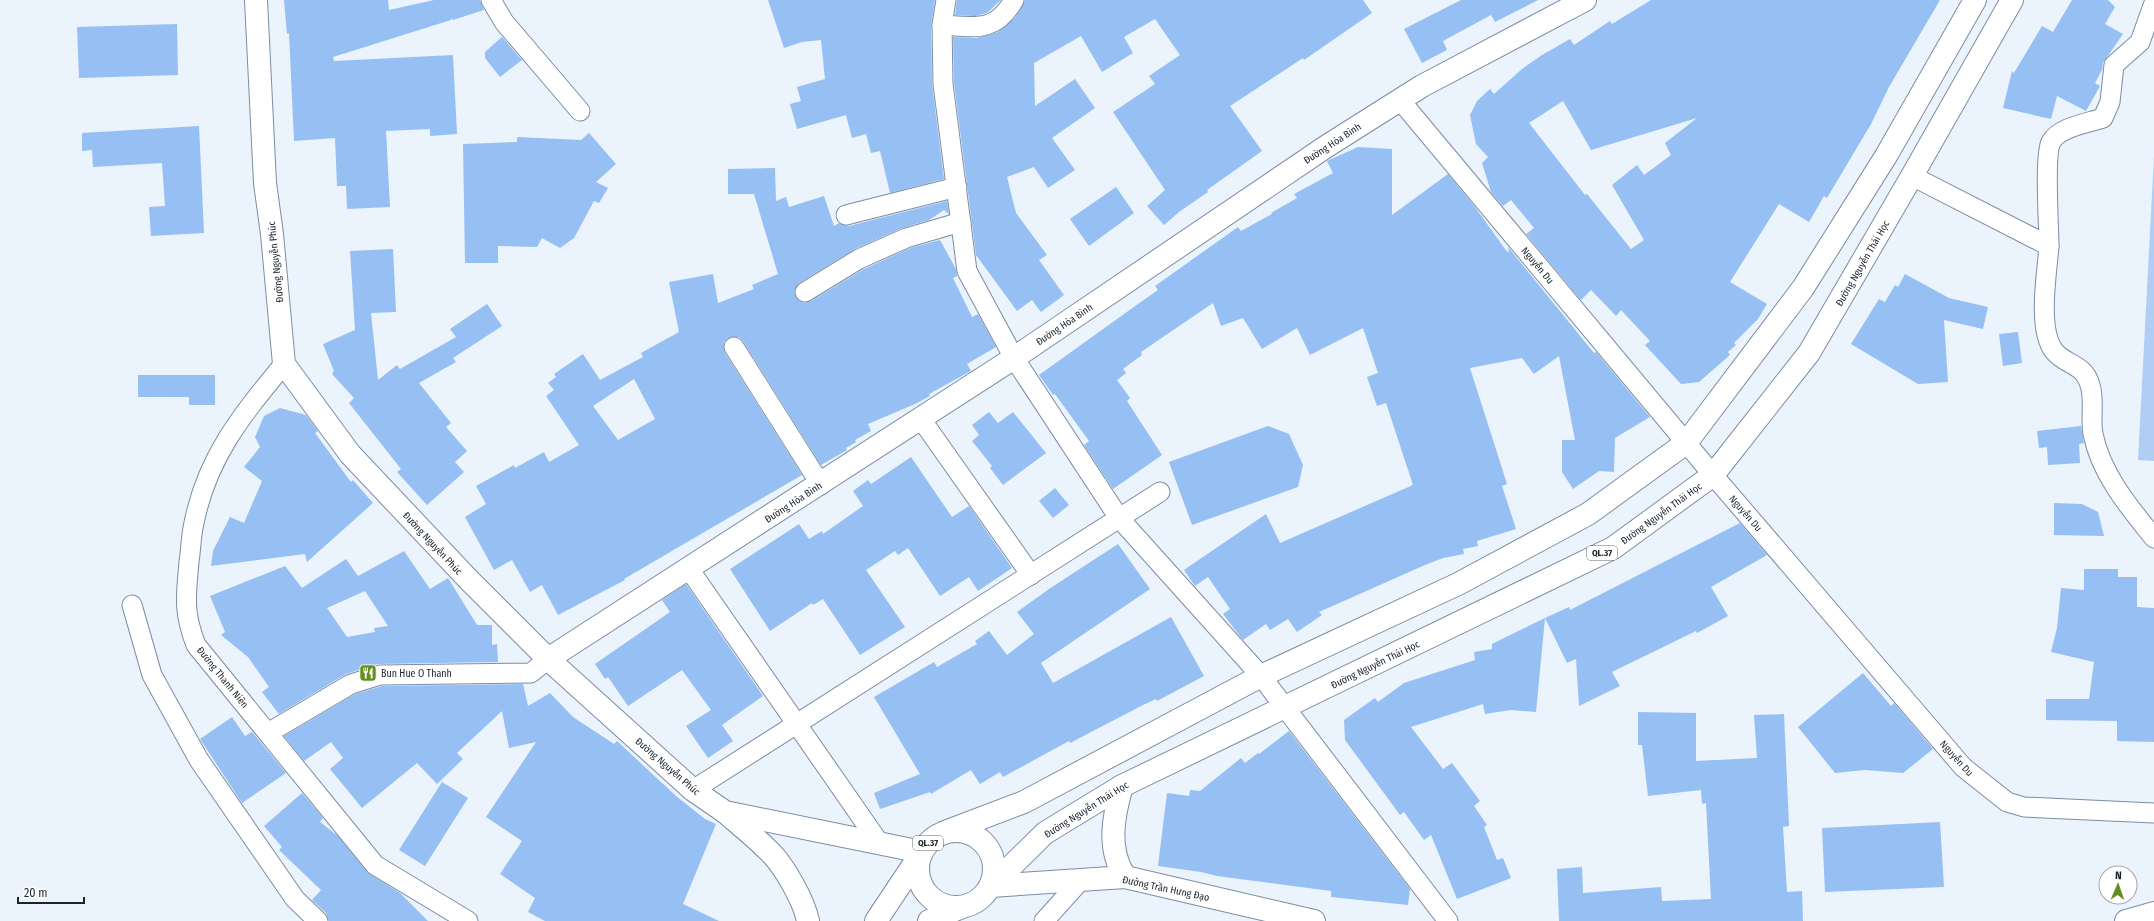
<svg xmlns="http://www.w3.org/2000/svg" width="2154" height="921" viewBox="0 0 2154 921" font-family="'Fira Sans Condensed',sans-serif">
<rect width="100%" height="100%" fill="#ebf3fd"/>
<path fill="#b0cdf4" d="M 2154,156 L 2154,461 L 2138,460 Z"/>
<g fill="#96bff3" fill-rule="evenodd">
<path d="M 284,0 L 388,0 L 389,10 L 434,0 L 480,0 L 484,10 L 453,20 L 451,18 L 451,20 L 333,57 L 334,61 L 453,55 L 457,134 L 430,136 L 430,129 L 386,131 L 390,207 L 347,209 L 346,186 L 337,186 L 335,138 L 294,141 L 289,33 L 287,34 Z"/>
<path d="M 768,0 L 935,0 L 931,25 L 932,84 L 944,179 L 890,193 L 880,151 L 871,153 L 866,134 L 852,138 L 846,115 L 797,129 L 790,104 L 801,101 L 797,87 L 825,79 L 821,40 L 802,42 L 784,48 Z"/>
<path d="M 957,0 L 1001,0 L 987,13 L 974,16 L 955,15 Z"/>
<path d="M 1025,0 L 1363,0 L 1372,13 L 1304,60 L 1303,58 L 1230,106 L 1262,151 L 1207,190 L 1208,192 L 1179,212 L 1164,225 L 1147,206 L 1165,190 L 1113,112 L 1155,84 L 1149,76 L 1180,55 L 1155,19 L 1124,37 L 1133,53 L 1102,72 L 1081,36 L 1034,63 L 1035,106 L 1075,79 L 1095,108 L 1052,138 L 1075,170 L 1048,188 L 1034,167 L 1007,177 L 1016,213 L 1047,255 L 1039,260 L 1064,295 L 1041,312 L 1032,300 L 1017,311 L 976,255 L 954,83 L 953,37 L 976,38 L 998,32 L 1015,18 Z"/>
<path d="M 1461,0 L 1538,0 L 1495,22 L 1491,15 L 1443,41 L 1447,50 L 1422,63 L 1404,29 Z"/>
<path d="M 1651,0 L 1940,0 L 1889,87 L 1871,124 L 1827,198 L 1824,196 L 1809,222 L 1779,204 L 1730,282 L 1767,304 L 1758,319 L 1734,343 L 1736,345 L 1728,352 L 1730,355 L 1699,382 L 1681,384 L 1645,345 L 1650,341 L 1621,310 L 1616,316 L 1591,290 L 1581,300 L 1526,234 L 1534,228 L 1511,200 L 1503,206 L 1491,192 L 1482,163 L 1488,157 L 1476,144 L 1470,115 L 1477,101 L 1490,89 L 1494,94 L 1522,69 L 1542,55 L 1570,39 L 1574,45 L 1610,21 L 1612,24 ZM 1563,101 L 1591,150 L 1697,118 L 1665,143 L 1671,155 L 1644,175 L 1637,165 L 1612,185 L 1644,240 L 1631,249 L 1587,194 L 1585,195 L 1529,123 Z"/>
<path d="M 2072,0 L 2108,0 L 2115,7 L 2105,24 L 2123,34 L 2103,63 L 2102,70 L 2095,83 L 2100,86 L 2086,111 L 2057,96 L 2051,119 L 2003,108 L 2012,71 L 2014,73 L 2042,26 L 2053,32 Z"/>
<path d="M 177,24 L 178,75 L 79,78 L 77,27 Z"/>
<path d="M 502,37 L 522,60 L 500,77 L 485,58 L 485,52 Z"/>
<path d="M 199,126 L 204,233 L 151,236 L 149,207 L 165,206 L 162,163 L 93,167 L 92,150 L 82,151 L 82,133 Z"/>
<path d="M 589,133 L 616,164 L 596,182 L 608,188 L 599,203 L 594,201 L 574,238 L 560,248 L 542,238 L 537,247 L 498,246 L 498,263 L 465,263 L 463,144 L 517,142 L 517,137 L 581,140 Z"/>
<path d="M 1358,147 L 1392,149 L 1392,215 L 1448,174 L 1475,207 L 1505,249 L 1509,253 L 1508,247 L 1594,353 L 1596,352 L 1650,417 L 1615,438 L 1614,472 L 1599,471 L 1573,489 L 1562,472 L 1562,440 L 1575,440 L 1559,356 L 1534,374 L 1522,358 L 1470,368 L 1507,484 L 1502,486 L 1516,529 L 1477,541 L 1478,546 L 1463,549 L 1464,554 L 1443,558 L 1425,565 L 1319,612 L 1322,615 L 1297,632 L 1288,619 L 1270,630 L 1266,624 L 1243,640 L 1223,614 L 1230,609 L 1208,577 L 1195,586 L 1184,570 L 1266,514 L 1280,543 L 1413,485 L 1386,403 L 1377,406 L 1367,377 L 1378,373 L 1363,328 L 1310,355 L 1297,328 L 1262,349 L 1243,318 L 1221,326 L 1213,303 L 1141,352 L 1142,355 L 1123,369 L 1126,373 L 1117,380 L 1130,398 L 1127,401 L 1162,455 L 1113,489 L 1084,445 L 1089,441 L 1055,394 L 1053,395 L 1039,375 L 1138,304 L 1158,290 L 1155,286 L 1238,227 L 1241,231 L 1272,214 L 1271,213 L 1297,198 L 1294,194 L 1333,173 L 1327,161 Z"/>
<path d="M 775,168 L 776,201 L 786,197 L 789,207 L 824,196 L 834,226 L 839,223 L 849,226 L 947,201 L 949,214 L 944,210 L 929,220 L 902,228 L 855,249 L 799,283 L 794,292 L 799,301 L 805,303 L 811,301 L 864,269 L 910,248 L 940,240 L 956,269 L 957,276 L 953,278 L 972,317 L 978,314 L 996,347 L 967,364 L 971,371 L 969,372 L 929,394 L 930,396 L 915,404 L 868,424 L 871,431 L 855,440 L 856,442 L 846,448 L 847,450 L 821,465 L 743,341 L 739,337 L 728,338 L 724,342 L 725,353 L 802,475 L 624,579 L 625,580 L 558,615 L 542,585 L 530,592 L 512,560 L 494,570 L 465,517 L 486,504 L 476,486 L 514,465 L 515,468 L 544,452 L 549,462 L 579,445 L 546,396 L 554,390 L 548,383 L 556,377 L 554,374 L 583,354 L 600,380 L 643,357 L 641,353 L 679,332 L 669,282 L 713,274 L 718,303 L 754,289 L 752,285 L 778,274 L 754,194 L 728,194 L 728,169 ZM 634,379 L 655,419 L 618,440 L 593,406 Z"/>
<path d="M 1116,187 L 1134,213 L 1089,246 L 1070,219 Z"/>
<path d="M 393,249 L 396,312 L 371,313 L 378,380 L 397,365 L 400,369 L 456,337 L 450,329 L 487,304 L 502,326 L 453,358 L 456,362 L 419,383 L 451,423 L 446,427 L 467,451 L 455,462 L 464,472 L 427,505 L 397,472 L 401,469 L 349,403 L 354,398 L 332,374 L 334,371 L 323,344 L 355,330 L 350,251 Z"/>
<path d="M 1905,274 L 1949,298 L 1988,307 L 1983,329 L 1944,320 L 1948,382 L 1918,384 L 1851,344 L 1879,299 L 1885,302 L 1895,285 L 1898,287 Z"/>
<path d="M 2018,332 L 2022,363 L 2003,366 L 1999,334 Z"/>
<path d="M 138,375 L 215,375 L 215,405 L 189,405 L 189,397 L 138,397 Z"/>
<path d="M 280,408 L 306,415 L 318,431 L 315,433 L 351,482 L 353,480 L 373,503 L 307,562 L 305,554 L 211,566 L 213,551 L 230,517 L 244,523 L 262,481 L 244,467 L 260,447 L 255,437 L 264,416 Z"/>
<path d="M 989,412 L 998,423 L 1013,412 L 1046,453 L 1003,485 L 990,468 L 992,466 L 972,441 L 979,435 L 972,425 Z"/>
<path d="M 1268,426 L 1289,434 L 1303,465 L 1298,487 L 1192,525 L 1169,462 Z"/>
<path d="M 2081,426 L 2084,443 L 2079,444 L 2080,463 L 2048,465 L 2047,447 L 2039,448 L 2037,431 Z"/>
<path d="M 911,457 L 952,517 L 969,506 L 1012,568 L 978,591 L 969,577 L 940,596 L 908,548 L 898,555 L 895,551 L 866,570 L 905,627 L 860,655 L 823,599 L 813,605 L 812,603 L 770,631 L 730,569 L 799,524 L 809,539 L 822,531 L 823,534 L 863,506 L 853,491 L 868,480 L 871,484 Z"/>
<path d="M 1055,488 L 1069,505 L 1053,518 L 1039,501 Z"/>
<path d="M 2054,503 L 2082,504 L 2098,512 L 2104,536 L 2054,535 Z"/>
<path d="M 1740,523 L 1767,555 L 1711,587 L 1728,616 L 1697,633 L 1696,631 L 1612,672 L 1620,686 L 1579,706 L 1576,659 L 1567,663 L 1545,618 L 1569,607 L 1570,610 Z"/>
<path d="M 1118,544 L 1150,589 L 1041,663 L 1053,683 L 1171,617 L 1204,676 L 1157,701 L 1156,699 L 1143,705 L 1070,743 L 1069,741 L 1003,777 L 1000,772 L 980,784 L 971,770 L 931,794 L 930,792 L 880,809 L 874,793 L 920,774 L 874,697 L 934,662 L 937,667 L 977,644 L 975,641 L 989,631 L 1007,655 L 1034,634 L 1017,612 L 1049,589 Z"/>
<path d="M 404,551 L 430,589 L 448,578 L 477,625 L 492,625 L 492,645 L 497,644 L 498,662 L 377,664 L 346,674 L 277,715 L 279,714 L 262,692 L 269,687 L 248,657 L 221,635 L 225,632 L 210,596 L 285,566 L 302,588 L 346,559 L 358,576 ZM 365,591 L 388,626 L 374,628 L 375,632 L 347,637 L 327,608 Z"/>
<path d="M 2084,569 L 2118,569 L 2118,577 L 2137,577 L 2137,607 L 2154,608 L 2154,742 L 2117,741 L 2117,721 L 2046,720 L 2046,699 L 2089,699 L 2094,662 L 2051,652 L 2057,628 L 2061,588 L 2084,590 Z"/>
<path d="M 686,584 L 763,696 L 722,725 L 733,741 L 708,758 L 686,726 L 711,710 L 682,670 L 628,706 L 608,677 L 605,679 L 595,664 L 670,612 L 662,600 Z"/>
<path d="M 1545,618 L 1536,712 L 1511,710 L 1485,714 L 1483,704 L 1411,727 L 1443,769 L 1452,763 L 1480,801 L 1474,806 L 1487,825 L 1484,827 L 1497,860 L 1503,858 L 1511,878 L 1457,899 L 1431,835 L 1424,840 L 1404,812 L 1400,815 L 1345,740 L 1344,720 L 1375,698 L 1378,702 L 1404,683 L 1475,660 L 1474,652 L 1492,649 L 1492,644 Z"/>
<path d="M 1863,673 L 1891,706 L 1894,703 L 1933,749 L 1903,773 L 1865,770 L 1835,773 L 1798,727 Z"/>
<path d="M 523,684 L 528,706 L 550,693 L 573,717 L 614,744 L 617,741 L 676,796 L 705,819 L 716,824 L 683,904 L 719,921 L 545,921 L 528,912 L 535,898 L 500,874 L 522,841 L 486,817 L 536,742 L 509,748 L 502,711 L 457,753 L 463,759 L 437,784 L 417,763 L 362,808 L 330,769 L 343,758 L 331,742 L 304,761 L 284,736 L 355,694 L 382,686 Z"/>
<path d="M 1638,712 L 1696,713 L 1696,761 L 1757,758 L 1754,715 L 1784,714 L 1789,826 L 1783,827 L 1787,892 L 1802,891 L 1803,921 L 1559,921 L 1557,869 L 1582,867 L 1583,893 L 1661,887 L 1662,901 L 1711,899 L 1706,803 L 1702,804 L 1701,790 L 1648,796 L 1642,745 L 1638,745 Z"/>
<path d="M 232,717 L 245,736 L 252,732 L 286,773 L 242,803 L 200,739 Z"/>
<path d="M 1289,731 L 1410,889 L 1408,905 L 1331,897 L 1331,891 L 1217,876 L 1201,872 L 1158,866 L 1167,793 L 1189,796 L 1190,790 L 1200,791 L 1241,758 L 1245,763 L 1258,753 L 1259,754 Z"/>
<path d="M 442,782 L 468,798 L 425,866 L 399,850 Z"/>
<path d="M 302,793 L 323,818 L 320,822 L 338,836 L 367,872 L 400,893 L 428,921 L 329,921 L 326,913 L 312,900 L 321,890 L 279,850 L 282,847 L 264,826 Z"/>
<path d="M 1940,822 L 1944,887 L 1825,892 L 1822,828 Z"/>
</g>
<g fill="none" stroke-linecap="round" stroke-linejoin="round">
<defs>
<g id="minor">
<path d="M 491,0 L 504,22 L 580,111"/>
<path d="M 946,0 L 942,25 L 943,84 L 967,271 L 1014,358 L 1119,518 L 1261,676 L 1448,921"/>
<path d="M 942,25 C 976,27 995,33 1014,0"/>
<path d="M 1400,100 L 1713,475 L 1963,767 L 2007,802 L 2024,807 L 2154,813"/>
<path d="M 1912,176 L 2049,246 C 2047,273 2037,329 2054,351 C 2066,366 2084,363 2090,385 C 2095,400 2090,418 2093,434 C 2101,474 2129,507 2154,538"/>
<path d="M 846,215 L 957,187"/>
<path d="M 2049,246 C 2049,228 2044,155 2051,142 C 2059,127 2088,123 2103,118 L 2110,102 L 2114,65 L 2140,42 L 2154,3"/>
<path d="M 805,292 L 859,259 L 906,238 L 961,222"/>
<path d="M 734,347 L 821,485"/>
<path d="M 284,364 C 242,415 207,457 194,523 C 191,535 191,549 189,562 C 186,596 183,612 196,645 L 375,865 L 468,921"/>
<path d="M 921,419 L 1031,575"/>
<path d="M 689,569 L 880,844"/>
<path d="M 132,605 L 152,675 L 199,760 L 295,899 L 318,921"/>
<path d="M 268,733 L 351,684 L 380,675 L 531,673 L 548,659"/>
<path d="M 693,790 L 1160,492"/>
<path d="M 1044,921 L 1081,880"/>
</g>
<g id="tertiary">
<path d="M 548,659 L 1014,358 L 1327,146 L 1422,86 L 1585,0"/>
<path d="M 1122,786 C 1113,817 1107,849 1125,877"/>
<path d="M 991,886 L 1125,877 L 1314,921"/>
<path d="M 2126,921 L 2154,913"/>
</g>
<path id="secondary" d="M 725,812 C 740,825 755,837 769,851 C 784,865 804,901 808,921"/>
<g id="primary">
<path d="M 256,0 L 265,183 L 272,234 L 284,364 L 350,454 L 468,579 L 548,659 L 693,790 L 725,812 L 922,852 L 876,921"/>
<circle cx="956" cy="869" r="38"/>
<path d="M 945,832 L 1024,802 L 1261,676 L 1458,584 L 1588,514 L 1686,443 L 1803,288 L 1886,156 L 1975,0"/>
<path d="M 991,886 L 1045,833 L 1122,786 L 1613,548 L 1713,475 L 1809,353 L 1912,176 L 2012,0"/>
<path d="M 929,921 L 962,907"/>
</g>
</defs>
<use href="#minor" stroke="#7c8da4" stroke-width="21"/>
<use href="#tertiary" stroke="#7c8da4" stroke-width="24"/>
<use href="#secondary" stroke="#7c8da4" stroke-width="24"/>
<use href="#primary" stroke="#7c8da4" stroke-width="24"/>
<use href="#minor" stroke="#fff" stroke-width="19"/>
<use href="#tertiary" stroke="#fff" stroke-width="22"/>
<use href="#secondary" stroke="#fff" stroke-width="22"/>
<use href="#primary" stroke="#fff" stroke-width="22"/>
</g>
<defs>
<symbol id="restaurant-square" viewBox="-11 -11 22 22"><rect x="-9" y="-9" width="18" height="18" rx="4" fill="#648e1e" stroke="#fff"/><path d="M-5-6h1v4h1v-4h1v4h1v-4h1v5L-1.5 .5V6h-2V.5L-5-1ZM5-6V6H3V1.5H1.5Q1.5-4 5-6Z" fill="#fff"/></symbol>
</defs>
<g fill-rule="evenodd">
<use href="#restaurant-square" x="358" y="663" width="20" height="20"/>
</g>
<g text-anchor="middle" stroke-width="3.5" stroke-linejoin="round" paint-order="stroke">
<g fill="#fff" stroke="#60656b" stroke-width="1">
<rect x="1587" y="546" width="30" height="14" rx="3"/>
<rect x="913" y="836" width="30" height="14" rx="3"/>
</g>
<g font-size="9" font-weight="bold" fill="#1c232c">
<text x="1602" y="556">QL.37</text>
<text x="928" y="846">QL.37</text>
</g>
<g font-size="10" fill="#1c232c" stroke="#fff">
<text transform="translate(1332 143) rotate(-33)" y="4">Đường Hòa Bình</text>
<text transform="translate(275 262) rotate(-96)" y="4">Đường Nguyễn Phúc</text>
<text transform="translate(1862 263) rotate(-60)" y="4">Đường Nguyễn Thái Học</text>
<text transform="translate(1538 265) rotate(50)" y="4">Nguyễn Du</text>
<text transform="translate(1064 324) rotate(-34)" y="4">Đường Hòa Bình</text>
<text transform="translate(793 502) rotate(-33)" y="4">Đường Hòa Bình</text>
<text transform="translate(1661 513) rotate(-36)" y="4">Đường Nguyễn Thái Học</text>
<text transform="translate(1746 513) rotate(49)" y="4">Nguyễn Du</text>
<text transform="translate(433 543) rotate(47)" y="4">Đường Nguyễn Phúc</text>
<text transform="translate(1375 664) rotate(-26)" y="4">Đường Nguyễn Thái Học</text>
<text transform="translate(223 677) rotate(51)" y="4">Đường Thanh Niên</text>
<text transform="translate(1957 758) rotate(48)" y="4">Nguyễn Du</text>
<text transform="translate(668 766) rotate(41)" y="4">Đường Nguyễn Phúc</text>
<text transform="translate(1086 809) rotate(-32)" y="4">Đường Nguyễn Thái Học</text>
<text transform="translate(1166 888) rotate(12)" y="4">Đường Trần Hưng Đạo</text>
</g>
<g font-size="10" fill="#1c232c" stroke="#fff" text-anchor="start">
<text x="381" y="677">Bun Hue O Thanh</text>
</g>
</g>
<g transform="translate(2118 885) rotate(2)"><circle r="19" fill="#ffffff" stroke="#a4a7ab"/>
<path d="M0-3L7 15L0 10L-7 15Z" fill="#648e1e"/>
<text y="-6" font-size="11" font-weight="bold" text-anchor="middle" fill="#1c232c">N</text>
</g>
<path d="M18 897v6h66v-6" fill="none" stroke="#1c232c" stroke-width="2"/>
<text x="24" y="897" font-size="12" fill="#1c232c" stroke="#ffffff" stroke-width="3" paint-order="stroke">20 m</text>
</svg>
